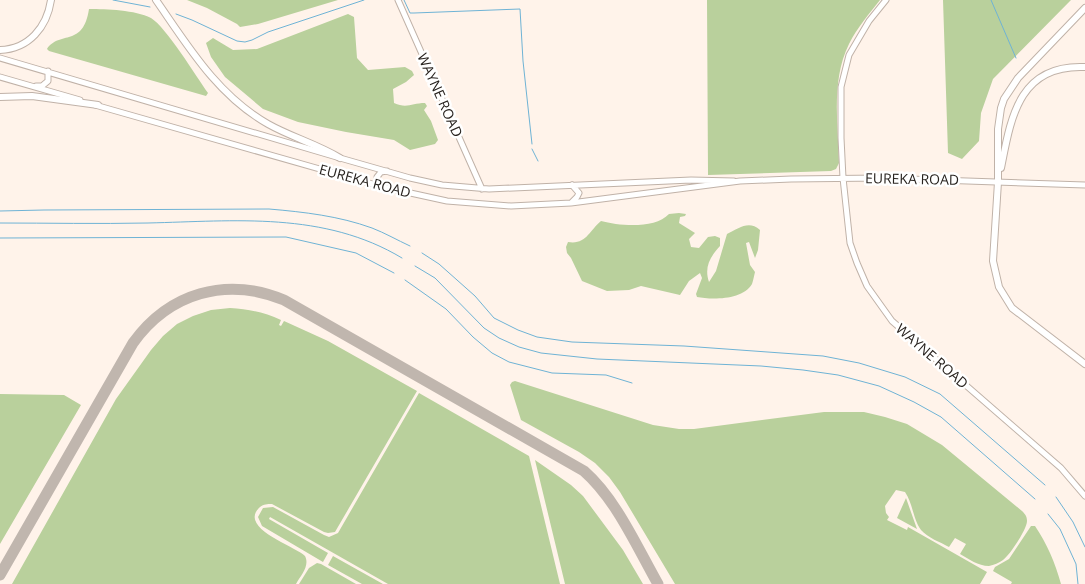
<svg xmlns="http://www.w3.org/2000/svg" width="1085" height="584" font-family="'Open Sans',sans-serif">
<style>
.green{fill:#b9d09c}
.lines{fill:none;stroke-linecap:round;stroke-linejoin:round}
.stream{stroke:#6fb3d5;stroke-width:1}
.taxiway{stroke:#c0b6ae;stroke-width:11}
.secondary-casing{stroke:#c0b2a8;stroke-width:7}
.highway-casing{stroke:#c0b2a8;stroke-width:8}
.secondary{stroke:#fff;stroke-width:5}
.highway{stroke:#fff;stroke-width:6}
.labels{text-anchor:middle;stroke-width:5;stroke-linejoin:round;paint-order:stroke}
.street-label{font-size:14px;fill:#28231f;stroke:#fff}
</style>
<rect width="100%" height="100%" fill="#fff3ea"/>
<path class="green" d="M187 0H338L258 24 240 27 237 24 207 8Z
M707 0H880C869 14 857 28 849 44 831 80 838 124 839 163L836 169 831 171 708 175Z
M943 0H1071L993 79 981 113 979 141 962 159 948 153Z
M89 9C107 9 135 10 151 18 166 27 196 76 208 93L206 96 49 51 47 49C60 30 83 48 89 9Z
M348 14 354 17 357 58 368 70 405 67 412 71 414 75 406 82 393 89 394 103C407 109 412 103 425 103L427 106 424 110 431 121 438 140 435 144 410 150 394 140 346 132 298 122 263 109 225 77 211 57 206 43 213 38 233 50 257 49Z
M679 213 686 214 685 216 680 217 679 223 695 233 689 239 691 247 699 248 708 237 715 236 720 238V246C710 257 704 267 709 282L716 271 727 234C739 228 749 220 760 230L758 250 755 258 749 242 746 243 750 265 755 272C754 276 753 281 752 284 743 300 712 300 697 297L696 294 702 278 700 273 689 281 680 295 641 286 629 290 607 291 582 281 571 258 567 253 566 247 568 242C586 245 589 231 601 221 620 226 655 229 669 214Z
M230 308C248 309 264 312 281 320L279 325 281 326 284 321 328 341 417 391 335 532 328 533 324 532 272 504C267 504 264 504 260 507 237 528 295 546 305 556 310 566 301 575 296 584H12L116 399 151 350 163 336 177 324 193 316 211 310Z
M515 381 653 425 679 429H694L824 412H864L885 417 907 424 942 445 1022 511C1025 514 1027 516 1027 521 1027 529 1010 555 1003 560 999 563 994 565 989 566 978 566 969 559 960 554L966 544 955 538 949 547C940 542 928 538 921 530 913 519 913 504 905 492L896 490 885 506 886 513 889 517 887 520 907 530 908 527 987 572 980 584H675L620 492 609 477 595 463 579 452 521 420 510 385 512 382Z
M419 393 529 456 560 584H388L270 517 269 519 328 553 323 562 262 526 258 517 263 508 273 507 324 535 329 537 338 533Z
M0 394 64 395 81 405 0 544Z
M535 460 571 485 583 496 623 550 643 584H565Z
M906 498 917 529 897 518Z
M1031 526H1035C1047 544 1055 562 1061 584H1011L1012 582 993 571 995 567 1009 559Z
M333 556 383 584H362L328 565Z
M317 563 321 564 356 584H299L309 568Z"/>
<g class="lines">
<path class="stream" d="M113 0 150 7
M404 0 410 13H414L520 9 523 61 532 144
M991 0 1016 58
M176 14 192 20 237 41 245 42 252 40 268 32 364 0
M532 149 538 161
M0 211 44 210 269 209C304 212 339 216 372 228 385 233 397 240 410 246
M0 223C49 223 98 224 148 223 235 221 324 211 402 258
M0 238 286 237 356 253 394 273
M422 253 439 264 475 296 494 318 518 330 537 337 572 342 684 346 823 356 859 363 905 377 940 394 1045 485
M415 266 435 278 484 328 499 338 519 347 541 353 597 359 761 366 803 370 838 375 879 386 914 402 941 417 1035 499
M405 280 446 309 473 337 492 353 509 362 552 373 606 375 632 383
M1056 497 1073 522 1085 547
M1048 514 1060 529 1076 564 1078 584"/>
<path class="taxiway" d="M0 575 133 343C169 293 226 276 284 300L584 471C616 499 637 547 658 584"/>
<g class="secondary-casing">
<path id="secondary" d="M398 0 482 189
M886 0 869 21 849 55 841 87V138L843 178 850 243 857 263 867 286 892 321 1061 468 1085 496
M0 58 340 158 410 178 442 185 489 189 691 180 734 181
M0 77 80 100
M36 86H42L48 81V71
M95 105 383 187 447 201 511 206 571 203 740 181 791 179 880 178 1085 185
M382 187 378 183 377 177 381 172 387 171
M572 202 577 197 579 193 572 185"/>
</g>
<g class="highway-casing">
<path id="highway" d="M156 0C188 46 217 95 268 124 291 137 317 144 340 158
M1085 8 1018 78 1004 99 1001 108 998 129V182L993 261 999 287 1012 308 1085 364
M0 50C29 49 47 27 51 0
M0 97 32 96 98 105
M1001 168C1011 117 1019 64 1085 67"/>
</g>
<use href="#secondary" class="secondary"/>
<use href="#highway" class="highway"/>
</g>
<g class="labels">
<g class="street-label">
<text transform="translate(440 95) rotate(66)" y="5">WAYNE ROAD</text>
<text transform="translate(912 179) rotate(1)" y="5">EUREKA ROAD</text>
<text transform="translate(365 181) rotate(15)" y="5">EUREKA ROAD</text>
<text transform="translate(932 356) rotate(41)" y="5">WAYNE ROAD</text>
</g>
</g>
</svg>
